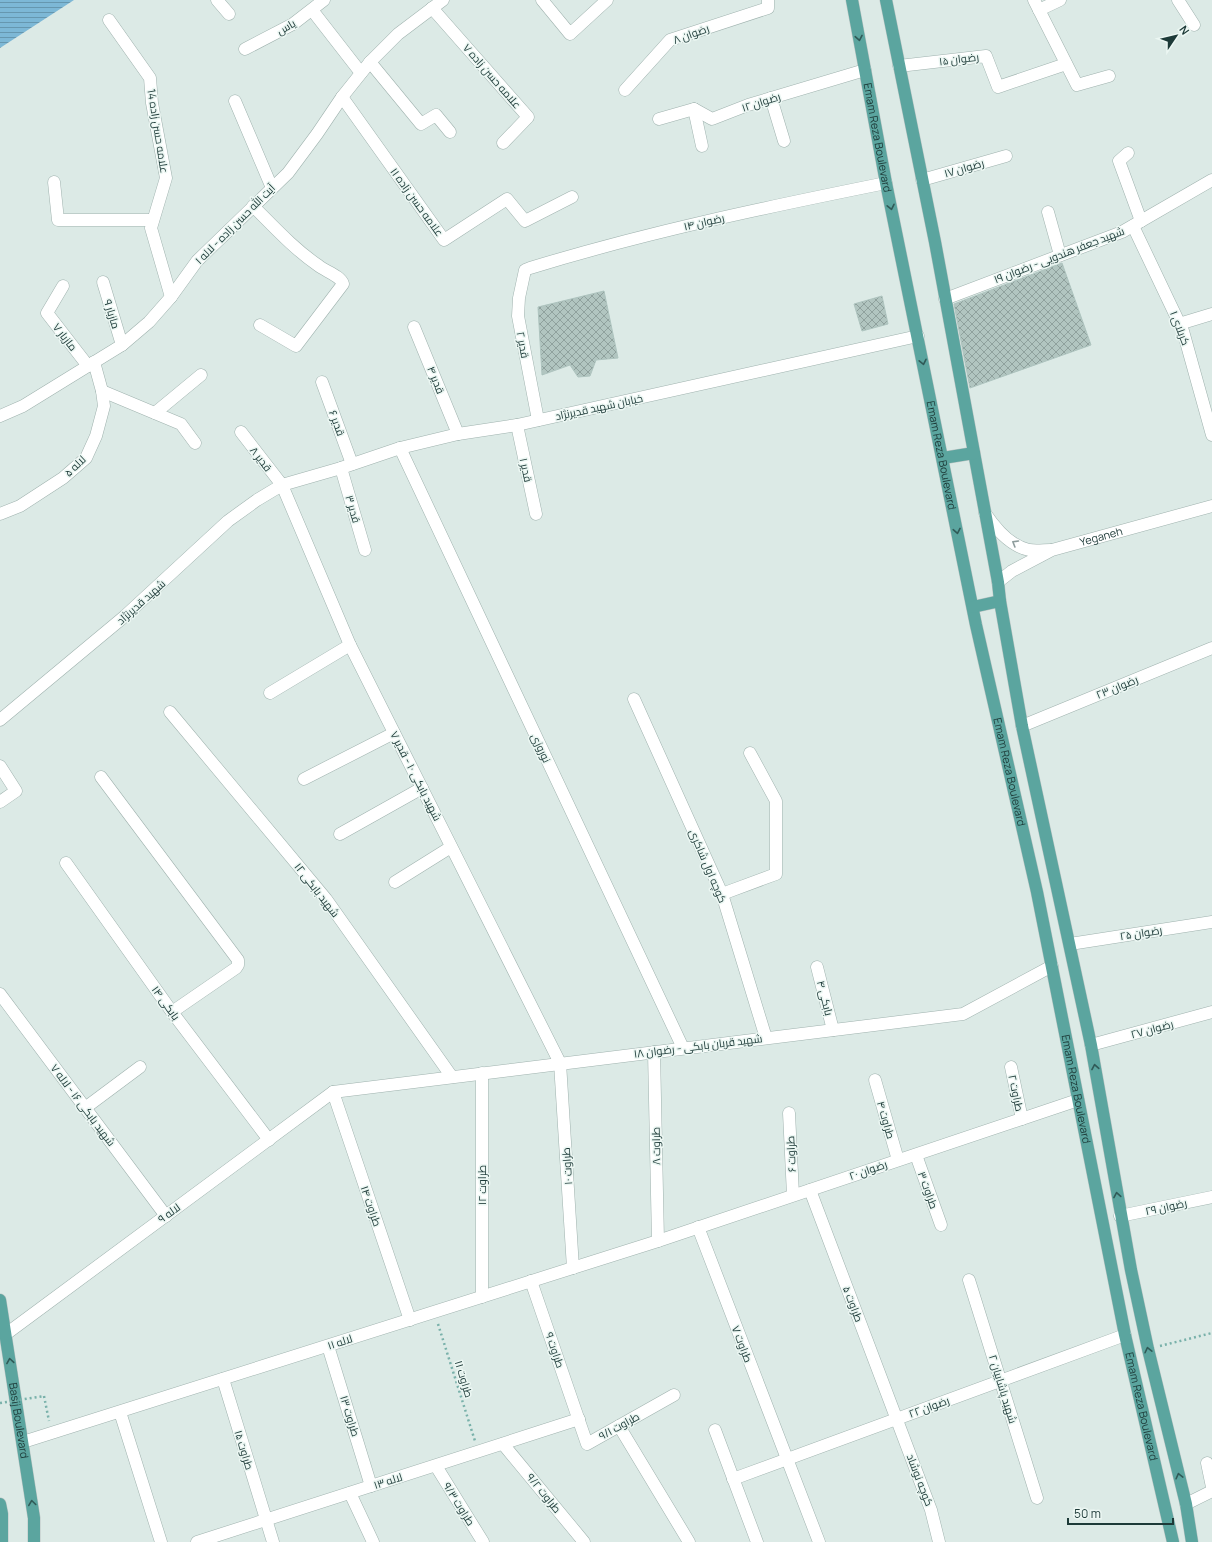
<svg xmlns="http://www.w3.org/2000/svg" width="1212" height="1542" font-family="Manrope,Cairo,sans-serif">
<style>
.water{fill:url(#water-rules)}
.building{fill:url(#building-cross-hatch);stroke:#aec4bf}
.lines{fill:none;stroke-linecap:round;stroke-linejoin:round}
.minor-casing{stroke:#9fb2ae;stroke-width:13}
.major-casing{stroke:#bbc4c3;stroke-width:13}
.path{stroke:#79b1aa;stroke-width:2.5;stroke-dasharray:2 3;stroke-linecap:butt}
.minor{stroke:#fff;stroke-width:12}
.major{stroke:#5ba59f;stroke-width:12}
.path-bridge{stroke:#79b1aa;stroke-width:2.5;stroke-dasharray:2 3;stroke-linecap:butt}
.oneway{stroke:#305a57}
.oneway2{stroke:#8e9c9c}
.labels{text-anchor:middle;stroke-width:3;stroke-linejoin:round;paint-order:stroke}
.street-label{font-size:11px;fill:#1d3a38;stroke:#ecf7f3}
</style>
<defs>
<pattern id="water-rules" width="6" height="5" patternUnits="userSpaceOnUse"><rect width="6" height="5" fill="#7db8d6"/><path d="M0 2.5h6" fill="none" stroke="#6697af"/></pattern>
<pattern id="building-cross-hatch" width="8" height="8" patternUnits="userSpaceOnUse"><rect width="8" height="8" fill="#b1c5c0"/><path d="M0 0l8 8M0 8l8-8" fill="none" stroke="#8fa19d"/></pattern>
</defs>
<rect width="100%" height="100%" fill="#dceae6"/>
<path class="water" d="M0 0H74L0 48Z"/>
<path class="building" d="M1062 263 1091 345 970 388 954 304Z
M604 291 618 358 596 360 590 376 578 377 570 365 542 375 538 307Z
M882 296 888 324 862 331 854 304Z"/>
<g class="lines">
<g class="minor-casing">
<g id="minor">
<path d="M217 0 229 14"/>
<path d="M542 0 570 34 607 0"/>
<path d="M1034 0 1077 85 1109 76"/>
<path d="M1178 0 1194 25"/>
<path d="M432 8 528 117 503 143"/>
<path d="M312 10 361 73"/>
<path d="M1039 10 1060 0"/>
<path d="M109 20 150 78 152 103 166 178 151 228 171 297"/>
<path d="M245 49 293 24 324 0"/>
<path d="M370 62 421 124 436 115 450 132"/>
<path d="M899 66 986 56 998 87 1066 64"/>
<path d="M625 90 670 40 768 8V0"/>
<path d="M342 97 444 240 507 199 525 221 572 197"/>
<path d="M771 98 784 141"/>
<path d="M235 101 272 188"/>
<path d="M694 109 702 146"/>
<path d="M659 119 694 109 712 119 748 105 865 70"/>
<path d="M1128 153 1119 161 1141 221"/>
<path d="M922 180 1006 156"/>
<path d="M54 182 58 220H153"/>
<path d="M253 206C274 227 294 249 319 266 325 271 341 276 343 284L296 346 260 325"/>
<path d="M1048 212 1060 255"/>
<path d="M1133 226 1183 331 1212 435"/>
<path d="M103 282 122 345"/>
<path d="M63 286 47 313 88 366"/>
<path d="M945 299 1122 232 1212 180"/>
<path d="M1179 324 1212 314"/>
<path d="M414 327 458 434"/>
<path d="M322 382 352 464"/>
<path d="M102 391 181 424 195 443"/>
<path d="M155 413 201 375"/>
<path d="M0 416 23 406 122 345 149 322 171 297 197 261 288 173 317 134 342 97 370 62 398 34 443 0"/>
<path d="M538 420 518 316 519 298 525 270 530 268C647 232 767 207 886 183"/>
<path d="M517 425 536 514"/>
<path d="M241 432 282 485 350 645 560 1063 573 1268"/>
<path d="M400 448 683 1048"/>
<path d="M341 468 365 550"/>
<path d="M985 513C995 528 1010 546 1029 550 1036 551 1044 550 1051 550"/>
<path d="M0 514 20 506 63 478 86 458 96 436 104 406 102 391 94 362"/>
<path id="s1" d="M998 582 1012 571 1052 550 1212 506"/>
<path d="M270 693 350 645"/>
<path d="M634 699 722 894 766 1038"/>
<path d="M170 712 326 899 452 1077"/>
<path d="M0 720 125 616 228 521 257 500 282 485 341 468 400 448 458 434 517 425 918 336"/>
<path d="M1022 726 1212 648"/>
<path d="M0 766 16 791 0 802"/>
<path d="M101 777 238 960V965L236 968 172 1012"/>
<path d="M304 779 394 733"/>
<path d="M340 834 422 788"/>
<path d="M66 863 172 1012 269 1140"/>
<path d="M395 882 451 847"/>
<path d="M722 894 776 874V801L750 753"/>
<path d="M1070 944 1212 922"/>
<path d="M817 967 833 1030"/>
<path d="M0 994 166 1216"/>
<path d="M1091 1045 1212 1012"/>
<path d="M654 1052 658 1241"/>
<path d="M1011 1067 1022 1119"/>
<path d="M482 1073V1297"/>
<path d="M875 1080 898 1160"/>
<path d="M333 1092 410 1320"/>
<path d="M85 1108 140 1067"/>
<path d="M789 1113 793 1195"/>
<path d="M916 1155 941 1225"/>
<path d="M810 1190 931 1510 939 1542"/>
<path d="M1120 1216 1212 1197"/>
<path d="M698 1227 819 1542"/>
<path d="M969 1280 1037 1498"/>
<path d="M531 1281 587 1444 674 1395"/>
<path d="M6 1334 333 1092 963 1014 1052 966"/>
<path d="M328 1346 371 1486"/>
<path d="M223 1379 273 1542"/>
<path d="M120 1412 161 1542"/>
<path d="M619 1426 689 1542"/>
<path d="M715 1430 757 1542"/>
<path d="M23 1442 658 1241 1078 1100"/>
<path d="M503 1444 584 1542"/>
<path d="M1207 1463 1212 1487"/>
<path d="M436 1466 483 1542"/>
<path d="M733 1479 1125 1335"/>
<path d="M350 1493 373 1542"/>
<path d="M1186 1504 1212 1491"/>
<path d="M197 1542 579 1419"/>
</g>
</g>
<g class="major-casing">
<g id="major">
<path id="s2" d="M852 0 886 183 976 625 1037 892 1125 1335 1173 1542"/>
<path d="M886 0 935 242 998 582 1000 601 1022 726 1091 1045 1131 1270 1148 1349 1186 1504 1192 1542"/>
<path d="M943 458 974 453"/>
<path d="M973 607 1000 601"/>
<path id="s3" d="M0 1300 34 1518V1542"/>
<path d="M0 1504 2 1514V1542"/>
</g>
</g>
<path class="path" d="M438 1324 475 1441
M1160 1346 1212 1333
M44 1396 49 1421"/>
<use href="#minor" class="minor"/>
<use href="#major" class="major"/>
<path class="path-bridge" d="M0 1403 44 1396"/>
</g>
<defs><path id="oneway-chevron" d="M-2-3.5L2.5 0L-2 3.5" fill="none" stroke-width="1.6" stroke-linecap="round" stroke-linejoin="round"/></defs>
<g class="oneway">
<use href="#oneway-chevron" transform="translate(859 38) rotate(79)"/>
<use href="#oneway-chevron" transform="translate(891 207) rotate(78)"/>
<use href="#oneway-chevron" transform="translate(923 362) rotate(78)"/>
<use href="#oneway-chevron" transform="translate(957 531) rotate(79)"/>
<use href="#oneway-chevron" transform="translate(1095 1067) rotate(-100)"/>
<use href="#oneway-chevron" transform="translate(1117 1195) rotate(-100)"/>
<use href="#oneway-chevron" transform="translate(1148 1350) rotate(-103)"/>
<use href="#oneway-chevron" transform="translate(10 1361) rotate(-99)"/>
<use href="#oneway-chevron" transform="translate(1179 1476) rotate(-104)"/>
<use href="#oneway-chevron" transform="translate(32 1503) rotate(-98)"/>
</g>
<use class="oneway2" href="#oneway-chevron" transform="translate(1015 543) rotate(-149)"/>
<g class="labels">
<g class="street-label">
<text transform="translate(286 27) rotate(-30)" y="4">یاس</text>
<text transform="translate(691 34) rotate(-20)" y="4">رضوان ۸</text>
<text transform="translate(959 59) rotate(-7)" y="4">رضوان ۱۵</text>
<text transform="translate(492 76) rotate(49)" y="4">علامه حسن زاده ۷</text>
<text transform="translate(761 102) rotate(-18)" y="4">رضوان ۱۲</text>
<text transform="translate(158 131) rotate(81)" y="4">علامه حسن زاده 14</text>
<text dy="4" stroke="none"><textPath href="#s2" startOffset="140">Emam Reza Boulevard</textPath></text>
<text transform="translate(964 168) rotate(-16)" y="4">رضوان ۱۷</text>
<text transform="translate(417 202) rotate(54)" y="4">علامه حسن زاده ۱۱</text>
<text transform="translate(704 222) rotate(-13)" y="4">رضوان ۱۴</text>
<text transform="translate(235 224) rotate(-45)" y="4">آیت الله حسن زاده - لاله ۱</text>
<text transform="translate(1059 255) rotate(-21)" y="4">شهید جعفر هندویی - رضوان ۱۹</text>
<text transform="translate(112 314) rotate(73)" y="4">مازیار ۹</text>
<text transform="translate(1180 328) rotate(69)" y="4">کربلای ۱</text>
<text transform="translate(65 337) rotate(52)" y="4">مازیار ۷</text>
<text transform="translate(523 345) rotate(79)" y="4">قدیر ۲</text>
<text transform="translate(436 380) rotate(68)" y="4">قدیر ۴</text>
<text transform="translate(599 407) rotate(-12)" y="4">خيابان شهيد قديرنژاد</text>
<text transform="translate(337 423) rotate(70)" y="4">قدیر ۶</text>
<text dy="4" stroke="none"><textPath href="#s2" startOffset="464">Emam Reza Boulevard</textPath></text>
<text transform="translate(261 459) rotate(52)" y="4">قدیر ۸</text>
<text transform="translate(75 466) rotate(-44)" y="4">لاله ۵</text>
<text transform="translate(526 470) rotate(78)" y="4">قدیر ۱</text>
<text transform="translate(353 509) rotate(74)" y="4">قدیر ۳</text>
<text dy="4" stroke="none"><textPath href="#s1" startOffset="114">Yeganeh</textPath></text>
<text transform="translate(141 602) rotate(-42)" y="4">شهید قدیرنژاد</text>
<text transform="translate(1117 687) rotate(-22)" y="4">رضوان ۲۳</text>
<text transform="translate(541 748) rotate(65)" y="4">نوروزی</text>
<text dy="4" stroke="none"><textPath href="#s2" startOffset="788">Emam Reza Boulevard</textPath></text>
<text transform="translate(416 776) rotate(63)" y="4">شهید بابکی ۱۰ - قدیر ۷</text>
<text transform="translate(708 866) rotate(67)" y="4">کوچه اول شاکری</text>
<text transform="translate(317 890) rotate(52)" y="4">شهید بابکی ۱۲</text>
<text transform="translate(1141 933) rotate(-9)" y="4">رضوان ۲۵</text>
<text transform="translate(825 998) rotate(76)" y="4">بابکی ۴</text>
<text transform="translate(166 1003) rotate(54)" y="4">بابکی ۱۴</text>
<text transform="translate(1152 1029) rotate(-15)" y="4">رضوان ۲۷</text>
<text transform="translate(698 1046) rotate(-7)" y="4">شهید قربان بابکی - رضوان ۱۸</text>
<text dy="4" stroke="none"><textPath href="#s2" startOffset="1112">Emam Reza Boulevard</textPath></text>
<text transform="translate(1016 1093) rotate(78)" y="4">طراوت ۲</text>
<text transform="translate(83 1105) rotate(53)" y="4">شهید بابکی ۱۶ - لاله ۷</text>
<text transform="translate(886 1120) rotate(74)" y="4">طراوت ۴</text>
<text transform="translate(656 1146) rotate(-91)" y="4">طراوت ۸</text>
<text transform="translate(791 1154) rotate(-93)" y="4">طراوت ۶</text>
<text transform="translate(567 1166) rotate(-94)" y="4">طراوت ۱۰</text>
<text transform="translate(868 1170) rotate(-19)" y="4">رضوان ۲۰</text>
<text transform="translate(482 1185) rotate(-90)" y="4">طراوت ۱۲</text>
<text transform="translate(928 1190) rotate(70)" y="4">طراوت ۳</text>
<text transform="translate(371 1206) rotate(71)" y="4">طراوت ۱۴</text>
<text transform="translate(1166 1207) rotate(-12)" y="4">رضوان ۲۹</text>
<text transform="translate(169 1213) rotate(-36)" y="4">لاله ۹</text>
<text transform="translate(853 1304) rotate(69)" y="4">طراوت ۵</text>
<text transform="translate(340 1342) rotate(-18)" y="4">لاله ۱۱</text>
<text transform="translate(742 1344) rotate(69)" y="4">طراوت ۷</text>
<text transform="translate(555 1350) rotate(71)" y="4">طراوت ۹</text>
<text transform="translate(464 1379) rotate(73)" y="4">طراوت ۱۱</text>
<text transform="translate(1003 1389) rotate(73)" y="4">شهید پاشاییان ۲</text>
<text dy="4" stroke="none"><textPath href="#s2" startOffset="1436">Emam Reza Boulevard</textPath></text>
<text transform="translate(929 1407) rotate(-20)" y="4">رضوان ۲۲</text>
<text transform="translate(350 1416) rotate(73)" y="4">طراوت ۱۳</text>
<text dy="4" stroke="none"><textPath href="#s3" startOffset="122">Basij Boulevard</textPath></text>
<text transform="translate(619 1426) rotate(-29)" y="4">طراوت ۹/۱</text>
<text transform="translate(244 1450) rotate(73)" y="4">طراوت ۱۵</text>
<text transform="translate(920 1480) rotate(69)" y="4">کوچه نوشاد</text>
<text transform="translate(388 1481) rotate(-18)" y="4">لاله ۱۳</text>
<text transform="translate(544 1493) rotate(51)" y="4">طراوت ۹/۲</text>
<text transform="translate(459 1504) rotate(58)" y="4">طراوت ۹/۳</text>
</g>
</g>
<g transform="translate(1176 36) rotate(55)" stroke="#ecf7f3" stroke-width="3" paint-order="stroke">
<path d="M0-3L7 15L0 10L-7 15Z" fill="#1d3a38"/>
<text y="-6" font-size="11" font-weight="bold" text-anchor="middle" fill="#1d3a38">N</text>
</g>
<path d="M1068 1518v6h105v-6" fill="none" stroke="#1d3a38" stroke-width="2"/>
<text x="1074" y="1518" font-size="12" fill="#1d3a38" stroke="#ecf7f3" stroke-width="3" paint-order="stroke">50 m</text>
</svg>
